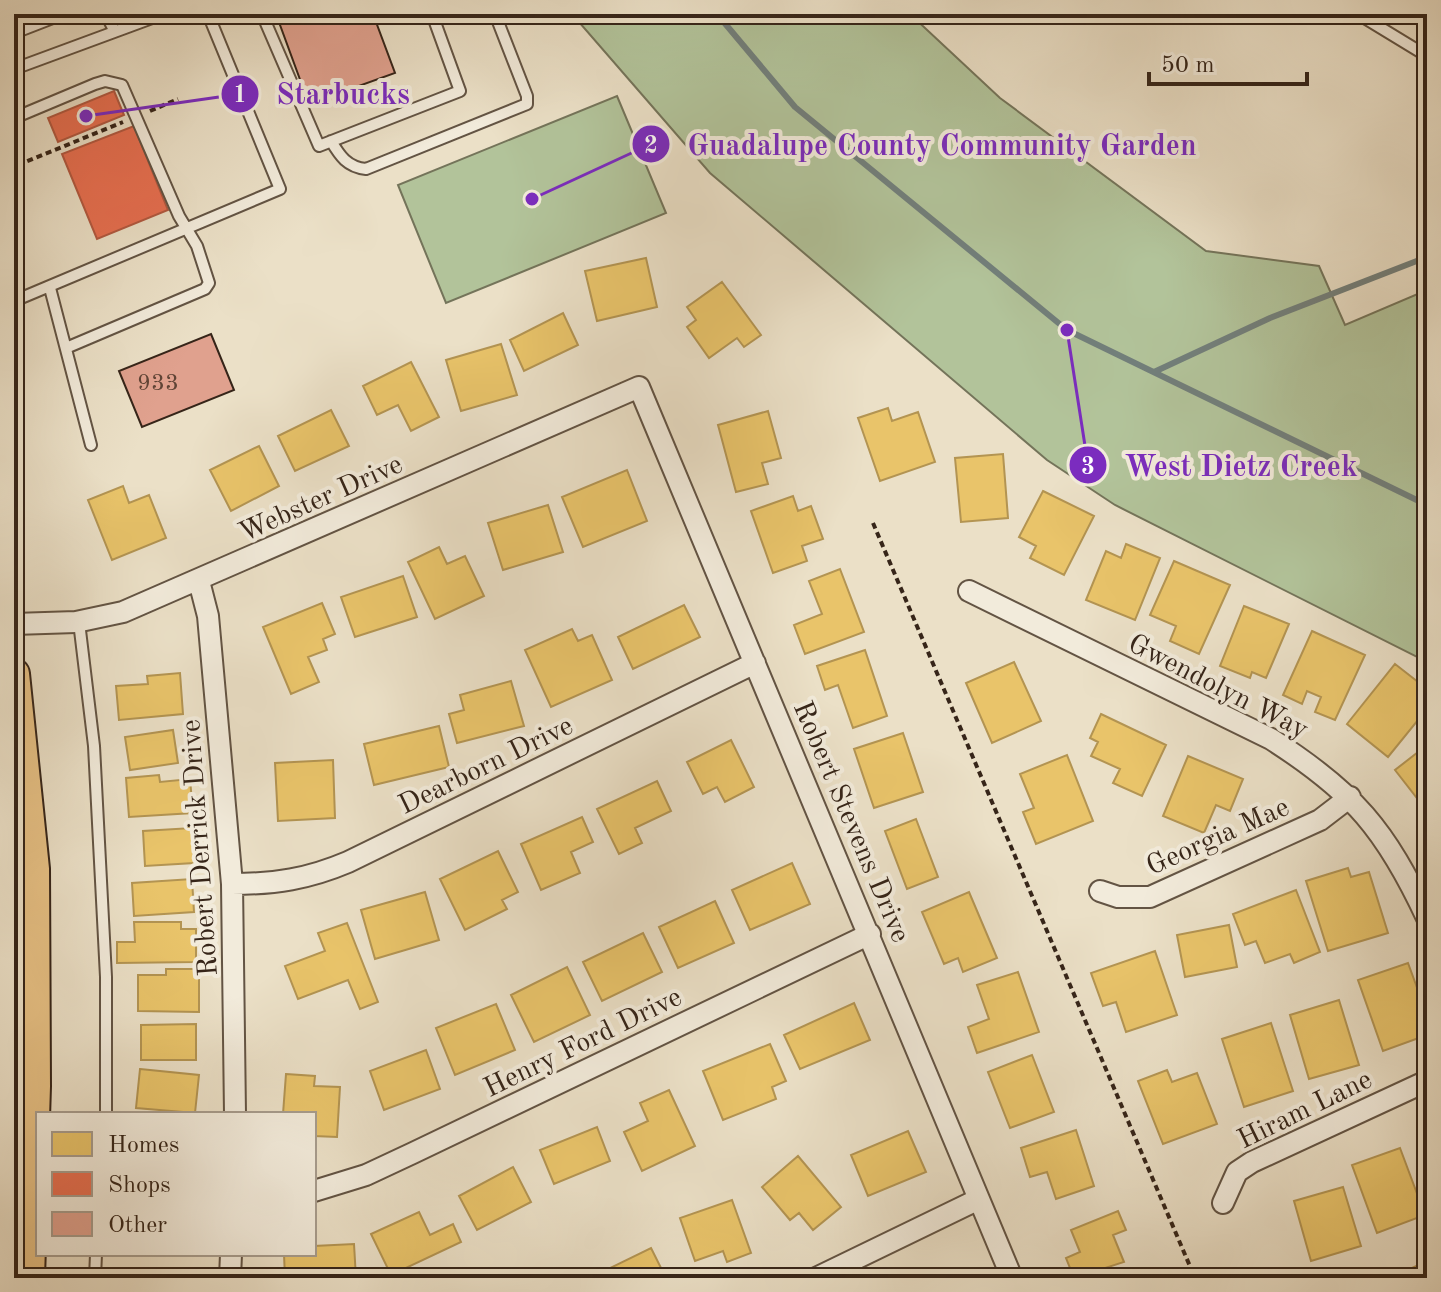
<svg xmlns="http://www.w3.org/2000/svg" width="1441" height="1292" font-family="'Old Standard TT',serif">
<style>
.green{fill:#b2c39a;stroke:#74745a;stroke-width:2}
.homes{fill:#e9c46a;stroke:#b39452;stroke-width:2}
.shops{fill:#e76f51;stroke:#b25940;stroke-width:2}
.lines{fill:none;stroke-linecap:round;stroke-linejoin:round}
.stream{stroke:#727f7b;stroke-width:6}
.building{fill:#e0a18e;stroke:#362519;stroke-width:2}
.service-casing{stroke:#635444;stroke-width:14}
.minor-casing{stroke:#635444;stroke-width:24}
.primary-casing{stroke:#362519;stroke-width:34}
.path{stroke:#362519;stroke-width:4;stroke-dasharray:6 4;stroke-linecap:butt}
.service{stroke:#f2ebdb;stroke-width:10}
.minor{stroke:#f2ebdb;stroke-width:20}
.primary{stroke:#e6c084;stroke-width:30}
.labels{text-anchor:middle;stroke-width:8;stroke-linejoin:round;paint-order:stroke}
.number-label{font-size:24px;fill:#604436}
.street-label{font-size:28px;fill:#362519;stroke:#f2ebdb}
.leader{fill:none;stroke:#7b2cbf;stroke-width:3}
.callout-dot{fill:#7b2cbf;stroke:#f2ebdb;stroke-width:3}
.mark-label{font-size:24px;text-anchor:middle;font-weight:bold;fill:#fff}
.callout-label{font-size:30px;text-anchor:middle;font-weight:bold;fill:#7b2cbf;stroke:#f2ebdb;stroke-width:8;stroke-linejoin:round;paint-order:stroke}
</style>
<rect width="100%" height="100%" fill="#ebe0c7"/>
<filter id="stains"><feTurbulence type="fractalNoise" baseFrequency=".0025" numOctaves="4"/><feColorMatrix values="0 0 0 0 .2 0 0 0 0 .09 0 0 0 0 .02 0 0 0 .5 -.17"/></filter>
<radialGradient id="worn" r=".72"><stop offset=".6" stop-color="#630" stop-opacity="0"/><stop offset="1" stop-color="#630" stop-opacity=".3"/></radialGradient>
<path class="green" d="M572 14H910L1000 98 1206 251 1319 266 1345 325 1427 290V662L1115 505 1047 460 710 173Z
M617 96 666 213 446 303 398 185Z"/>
<path class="homes" d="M646 258 657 307 597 321 585 271Z
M722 282 761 335 744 347 737 338 709 358 687 327 696 320 687 307Z
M563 313 578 345 524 371 510 340Z
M501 344 517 395 461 411 446 360Z
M411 362 439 417 411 431 398 405 377 415 363 386Z
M888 408 892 421 918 412 935 462 880 481 858 418Z
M331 410 349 446 295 471 278 436Z
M768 411 781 458 762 463 768 484 736 492 718 425Z
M259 446 279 486 231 511 210 470Z
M1003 454 1008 518 961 522 955 458Z
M627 470 647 521 583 547 562 497Z
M123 486 129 503 149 495 166 538 112 560 88 500Z
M1043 491 1094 516 1064 575 1030 558 1036 546 1019 537Z
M793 496 798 511 811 506 823 539 802 546 807 561 773 573 751 511Z
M548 505 563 552 503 570 488 523Z
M1126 544 1160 558 1135 620 1086 600 1106 551 1121 558Z
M439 547 447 564 465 556 484 596 435 619 408 562Z
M1174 561 1230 585 1199 654 1170 641 1176 626 1150 615Z
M840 569 864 632 805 654 794 625 822 614 809 581Z
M403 576 417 617 355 637 341 597Z
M322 603 335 634 323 639 327 650 308 657 319 682 291 694 263 627Z
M684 605 700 637 633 669 618 637Z
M1244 606 1289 624 1266 678 1252 672 1250 678 1220 666Z
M572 629 578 641 592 635 612 680 551 707 525 650Z
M1312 631 1365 655 1335 720 1315 712 1321 697 1307 691 1302 704 1283 695Z
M865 650 887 716 853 728 838 685 825 690 817 666Z
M1014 662 1041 721 992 743 966 683Z
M1395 664 1427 689V709L1388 757 1347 724Z
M180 673 183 714 119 720 116 686 148 684 147 676Z
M511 681 524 726 457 743 449 714 464 710 460 695Z
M1101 714 1166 745 1142 796 1113 783 1120 769 1091 756 1098 742 1090 738Z
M439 726 449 767 374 785 364 744Z
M173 730 178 763 130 770 125 737Z
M903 733 923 792 874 808 854 749Z
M731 740 754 787 725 802 717 787 703 794 687 762Z
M1427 745V811L1395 770Z
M1067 755 1093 821 1036 844 1023 812 1034 808 1020 774Z
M1188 756 1243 779 1230 811 1216 805 1204 833 1163 816Z
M333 760 335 818 278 821 275 763Z
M159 775 160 782 190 779 193 813 129 817 126 778Z
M657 781 671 811 635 828 642 843 619 854 597 809Z
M582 817 593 842 571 852 580 873 541 890 521 844Z
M916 819 938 877 907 889 885 831Z
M192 828 194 863 145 866 143 831Z
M498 851 518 892 502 900 507 909 465 930 440 879Z
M792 863 810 904 750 930 732 890Z
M1348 868 1351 877 1369 872 1388 933 1328 951 1306 881Z
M192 879 194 912 134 916 132 883Z
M1296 890 1320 952 1294 963 1290 954 1265 963 1256 941 1245 945 1233 914Z
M425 892 439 940 375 959 361 910Z
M969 892 997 958 963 972 958 958 944 964 922 912Z
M715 901 734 943 678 968 659 927Z
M134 922H181V929H196V962L117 963V942H135Z
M347 923 378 1002 360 1009 348 980 298 999 285 966 325 951 318 933Z
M1229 925 1237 967 1185 977 1177 935Z
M643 933 662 972 602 1001 583 962Z
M1155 951 1177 1015 1126 1032 1116 1002 1103 1006 1091 973Z
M1408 963 1427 1015V1035L1383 1051 1358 980Z
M567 967 590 1015 534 1042 511 995Z
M166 969H199V1012L138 1011V975H166Z
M1018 972 1039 1032 977 1053 968 1027 989 1019 977 985Z
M1339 1000 1359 1065 1309 1079 1290 1015Z
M854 1003 870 1040 800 1069 784 1035Z
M496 1004 515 1050 455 1075 436 1028Z
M1271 1023 1293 1091 1244 1107 1222 1039Z
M196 1024V1060H141V1025Z
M770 1044 786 1081 772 1087 776 1099 723 1120 703 1071Z
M426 1050 440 1089 384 1110 370 1071Z
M1032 1055 1054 1112 1010 1128 988 1072Z
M140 1069 199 1075 195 1113 136 1108Z
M1167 1070 1172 1082 1197 1073 1217 1124 1163 1144 1138 1081Z
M286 1074 315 1076 314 1086 340 1087 337 1137 314 1136V1114H283Z
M669 1090 695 1146 642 1171 624 1132 648 1121 640 1103Z
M597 1127 610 1161 554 1184 540 1150Z
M1076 1130 1094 1186 1056 1199 1047 1172 1030 1177 1021 1148Z
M908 1131 926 1172 868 1196 851 1155Z
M1400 1148 1425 1215 1377 1233 1352 1165Z
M798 1156 841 1207 813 1230 799 1213 790 1220 762 1187Z
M513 1167 531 1202 477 1230 459 1196Z
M1343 1187 1361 1246 1311 1261 1294 1201Z
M732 1200 751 1253 727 1262 723 1251 695 1261 680 1218Z
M1118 1211 1126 1230 1113 1235 1124 1262 1074 1278 1066 1258 1080 1252 1071 1230Z
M419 1212 430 1235 453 1224 461 1242 391 1275 371 1234Z
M354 1244 356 1278H285L284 1254H314V1246Z
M651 1248 666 1278H603L600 1273Z
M1427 1261V1278H1401L1399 1274Z"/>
<path class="shops" d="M114 91 124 115 58 142 48 118Z
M134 126 168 210 97 239 62 154Z"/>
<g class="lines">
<path class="stream" d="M717 14 795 107 1067 330 1427 505
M1154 372 1270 318 1427 257"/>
</g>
<path class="building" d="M276 14H373L395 73 309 104Z
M211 334 234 390 142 427 119 371Z"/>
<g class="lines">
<g class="service-casing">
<path id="service" d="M106 14 114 30
M262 14 319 146 460 91 432 14
M1358 14 1427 56
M14 33 63 14
M14 69 163 14
M14 118 95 84 105 81 122 85 179 216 197 246 209 283 205 289 66 348
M331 141C340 156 347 167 366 169L527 104V96L495 14
M50 288 91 445
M14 301 280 189 208 14
M79 622 94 746 106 977V1114
M95 1278 96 1254"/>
</g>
<g class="minor-casing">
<path id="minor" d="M199 581 208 616 232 884 235 1114
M969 591 1271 739C1354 792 1386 830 1427 918
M14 624 76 622 123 612 639 387 1012 1278
M232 884C275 884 308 879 348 862L755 663
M1100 891 1118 897H1150L1320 820 1350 797
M14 1086H35
M314 1191 366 1175 413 1153 870 934
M1223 1203 1237 1172 1252 1162 1427 1081
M230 1278 231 1254
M816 1278 979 1199"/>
</g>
<g class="primary-casing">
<path id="primary" d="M14 674 34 869 35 1086 29 1278"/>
</g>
<path class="path" d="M150 111 178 99
M18 165 123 122
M873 523 1195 1278"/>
<use href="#service" class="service"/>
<use href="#minor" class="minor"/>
<use href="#primary" class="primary"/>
</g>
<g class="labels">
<g class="number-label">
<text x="158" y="390">933</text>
</g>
<g class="street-label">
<text transform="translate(320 497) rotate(-24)" y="10">Webster Drive</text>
<text transform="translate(1219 685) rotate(27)" y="10">Gwendolyn Way</text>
<text transform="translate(485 764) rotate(-26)" y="10">Dearborn Drive</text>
<text transform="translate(853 821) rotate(67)" y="10">Robert Stevens Drive</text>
<text transform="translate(1217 835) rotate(-24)" y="10">Georgia Mae</text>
<text transform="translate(198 848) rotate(-94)" y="10">Robert Derrick Drive</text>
<text transform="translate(582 1041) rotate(-26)" y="10">Henry Ford Drive</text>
<text transform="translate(1304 1108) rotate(-26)" y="10">Hiram Lane</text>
</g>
</g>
<path class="leader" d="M86 116L240 94M532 199L651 144M1067 330L1088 465"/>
<g class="callout-dot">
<circle cx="86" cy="116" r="8"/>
<circle cx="532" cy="199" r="8"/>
<circle cx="1067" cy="330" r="8"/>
<circle cx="240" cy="94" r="20"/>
<circle cx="651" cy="144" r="20"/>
<circle cx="1088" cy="465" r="20"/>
</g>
<g class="mark-label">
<text x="240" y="102">1</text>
<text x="651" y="153">2</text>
<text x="1088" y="474">3</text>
</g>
<g class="callout-label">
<text x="343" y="104">Starbucks</text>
<text x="942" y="155">Guadalupe County Community Garden</text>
<text x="1241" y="476">West Dietz Creek</text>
</g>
<rect width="1441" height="1292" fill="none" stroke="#ebe0c7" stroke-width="48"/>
<rect x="16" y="16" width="1409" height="1260" fill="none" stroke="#362519" stroke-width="4"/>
<rect x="24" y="24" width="1393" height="1244" fill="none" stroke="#362519" stroke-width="2"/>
<rect x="36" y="1112" width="280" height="144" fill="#f2ebdb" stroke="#a79c8d" stroke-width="2"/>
<rect x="52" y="1132" width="40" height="24" fill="#e9c46a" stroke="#a79c8d" stroke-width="2"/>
<text x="108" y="1152" font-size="24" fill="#362519">Homes</text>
<rect x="52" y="1172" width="40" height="24" fill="#e76f51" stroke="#a79c8d" stroke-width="2"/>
<text x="108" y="1192" font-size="24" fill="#362519">Shops</text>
<rect x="52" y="1212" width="40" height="24" fill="#e0a18e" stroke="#a79c8d" stroke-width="2"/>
<text x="108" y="1232" font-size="24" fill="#362519">Other</text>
<path d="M1149 72v12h158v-12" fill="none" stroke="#362519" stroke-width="4"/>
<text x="1161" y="72" font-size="24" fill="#362519" stroke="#f2ebdb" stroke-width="6" paint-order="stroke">50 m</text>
<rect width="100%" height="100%" filter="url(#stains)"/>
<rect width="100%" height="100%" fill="url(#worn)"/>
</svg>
